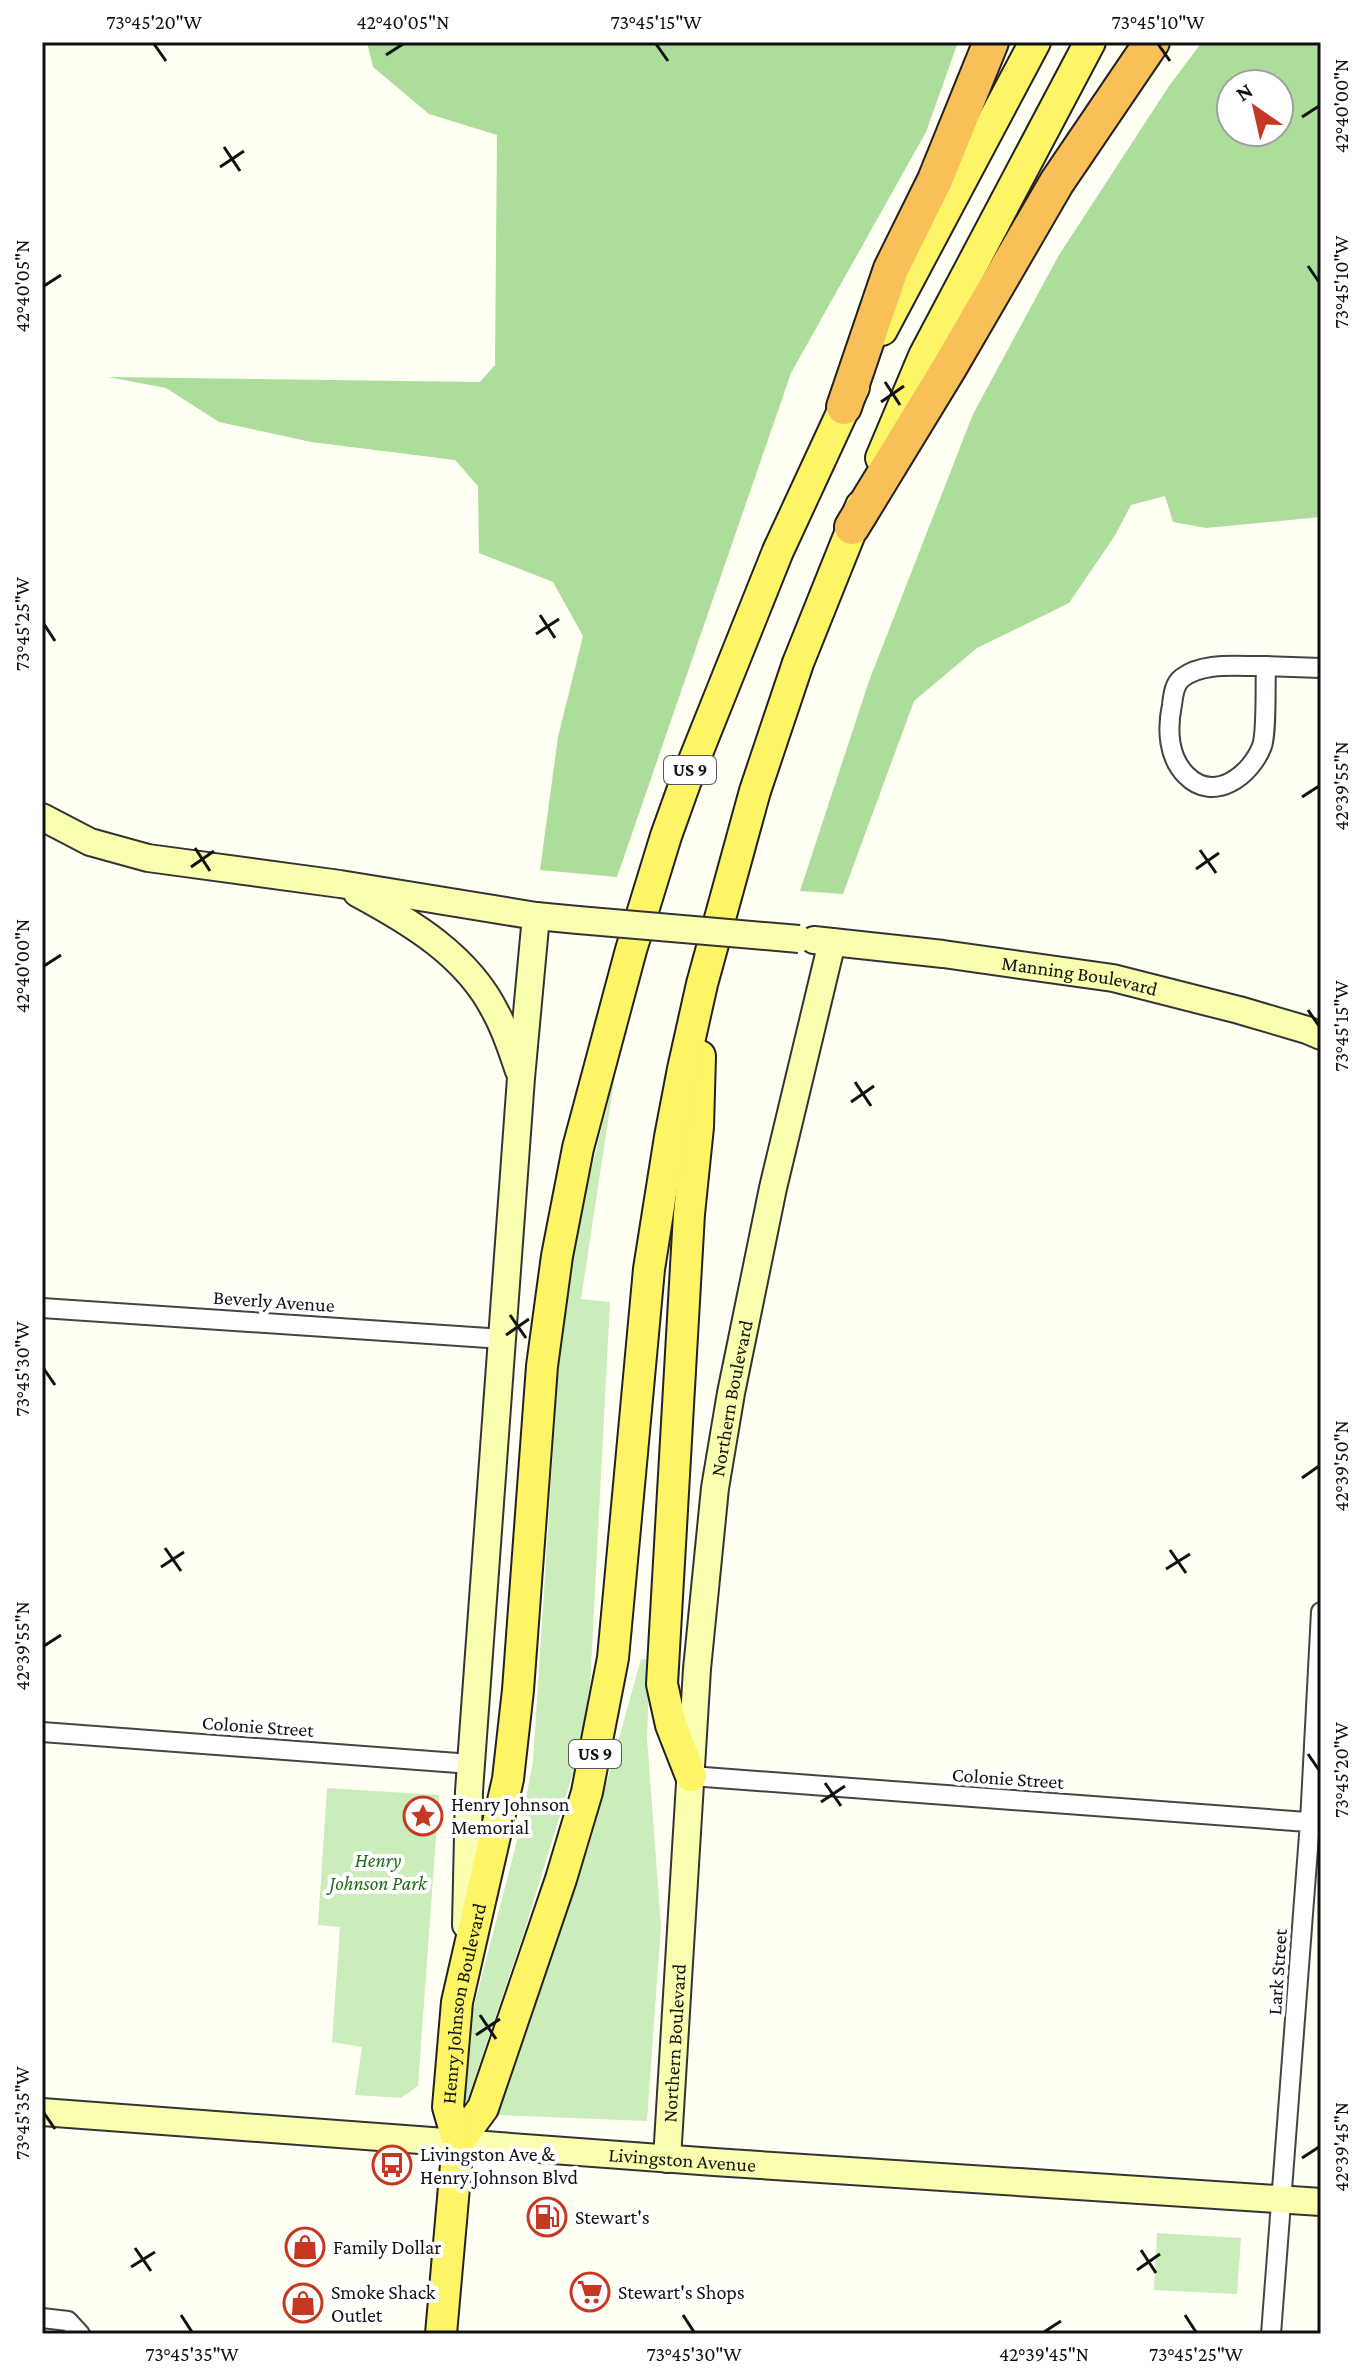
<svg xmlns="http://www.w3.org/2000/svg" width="1363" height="2376" font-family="'Crimson Pro',serif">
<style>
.green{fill:#cbecbb}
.forest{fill:#acdd9a;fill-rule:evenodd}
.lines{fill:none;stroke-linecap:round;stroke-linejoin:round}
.street-casing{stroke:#444;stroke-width:22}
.secondary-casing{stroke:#333;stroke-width:30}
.primary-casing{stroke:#222;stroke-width:34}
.highway-casing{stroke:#222;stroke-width:38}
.street{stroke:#fff;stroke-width:18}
.secondary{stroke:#f9ffaf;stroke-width:26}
.primary{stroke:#fdf466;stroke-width:30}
.highway{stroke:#f9bf58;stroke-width:34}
.secondary-bridge-casing{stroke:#333;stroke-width:30;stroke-linecap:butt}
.secondary-bridge{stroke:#f9ffaf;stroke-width:26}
.ticks{fill:none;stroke:#111;stroke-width:3}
.labels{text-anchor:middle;stroke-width:8;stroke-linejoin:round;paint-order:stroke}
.shield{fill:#fff;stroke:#585858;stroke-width:2}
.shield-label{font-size:18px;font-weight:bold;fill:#111}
.street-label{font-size:20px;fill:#111;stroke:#fff}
.poi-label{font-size:20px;fill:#111;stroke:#fff;text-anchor:start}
.park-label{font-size:20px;font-style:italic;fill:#1f6c1d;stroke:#fff}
.neatline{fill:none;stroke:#111;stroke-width:3}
.ticks-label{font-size:20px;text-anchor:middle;fill:#111}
</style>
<rect width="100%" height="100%" fill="#fffff4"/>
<path class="green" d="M615 1075 581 1299 610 1302 590 1686 577 1760 525 1929 467 2101 459 2099 472 2014 519 1833 533 1762 561 1327 579 1218Z
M641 1659H650L647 1738 661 1925 647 2121 497 2115 500 2093 589 1846Z
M327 1788 439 1795 418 2086 401 2098 355 2095 362 2047 332 2042 340 1927 318 1925Z
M1157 2233 1241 2238 1237 2294 1154 2290Z"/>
<path class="forest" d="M367 42H958L926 132 791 373 617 877 540 870 558 737 583 636 553 582 479 553 478 486 455 460 311 442 219 422 166 388 108 377 480 382 495 365 497 135 429 114 373 67Z
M1202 42H1321V517L1206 528 1173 522 1165 496 1131 505 1114 537 1069 603 977 648 914 701 843 894 800 891 869 681 973 414 1059 255 1169 86ZM1231 84H1279V132H1231Z"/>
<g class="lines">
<g class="street-casing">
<path id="street" d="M1266 666C1265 684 1267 732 1262 746 1251 775 1214 804 1186 775 1168 757 1167 729 1172 705 1173 696 1174 684 1182 678 1204 661 1240 667 1266 666Z
M1266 666 1321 668
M42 1308 503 1339
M42 1732 471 1764
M691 1776 1321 1823
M42 2318 68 2321 80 2334
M1271 2334 1310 1822 1321 1612"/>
</g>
<g class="secondary-casing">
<g id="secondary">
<path d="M42 817 90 842 148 858 340 884 536 916 578 920"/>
<path d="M357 893C411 922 468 956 496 1013 506 1031 512 1051 519 1071"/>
<path id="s1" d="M814 940 943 954 1113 978 1239 1010 1307 1030 1321 1036"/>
<path d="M466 1925 469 1791 521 1078 536 916"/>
<path id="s2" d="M42 2112 714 2162 1321 2202"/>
<path id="s3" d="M667 2159 697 1669 715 1488 731 1393 773 1188 832 942"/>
</g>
</g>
<g class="primary-casing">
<g id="primary">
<path d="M882 330 1035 42"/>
<path d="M881 458 924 356 1090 42"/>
<path d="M691 1776 671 1725 662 1684 689 1214 698 1127 700 1056"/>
<path d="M458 2142 483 2108 561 1879 587 1792 613 1658 649 1269 670 1137 683 1069 702 984 755 791 798 663 861 506"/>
<path id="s4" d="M441 2334 458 2142 448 2107 457 2002 508 1779 518 1690 542 1366 557 1256 578 1148 631 950 666 836 685 783 778 551 854 387"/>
</g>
</g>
<g class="highway-casing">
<path id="highway" d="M844 407 891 269 935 180 991 42
M852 527 949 368 1057 182 1152 42"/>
</g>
<use href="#street" class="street"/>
<use href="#secondary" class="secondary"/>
<use href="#primary" class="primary"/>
<use href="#highway" class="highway"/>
<g class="secondary-bridge-casing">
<path id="secondary-bridge" d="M578 920 799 939"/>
</g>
<use href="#secondary-bridge" class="secondary-bridge"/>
</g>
<path class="ticks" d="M154 44 166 61M656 44 668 61M1158 44 1170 61M386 55 403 44M1302 117 1319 106M224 147 240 171M220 167 244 151M1308 266 1319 282M44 286 61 275M885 382 900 405M881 402 904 386M540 615 555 638M44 624 55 641M536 634 559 619M1302 797 1319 786M195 848 210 871M1200 850 1216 873M191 867 214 851M1196 869 1219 853M44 966 61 955M1308 1010 1319 1026M855 1082 871 1106M851 1102 874 1086M510 1315 526 1338M506 1335 529 1319M44 1369 55 1385M1302 1478 1319 1466M165 1548 181 1571M1170 1550 1186 1573M161 1567 184 1552M1166 1569 1190 1554M44 1646 61 1635M1308 1754 1319 1770M825 1783 841 1806M821 1802 845 1786M480 2015 496 2039M476 2035 500 2019M44 2113 55 2129M1302 2158 1319 2147M135 2248 151 2271M1141 2250 1156 2273M131 2267 155 2252M1137 2270 1160 2254M181 2315 192 2332M683 2315 694 2332M1185 2315 1196 2332M1044 2332 1061 2321"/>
<defs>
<g id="sight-ring" transform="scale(2)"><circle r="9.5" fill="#fff" stroke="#c73822" stroke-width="1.5"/><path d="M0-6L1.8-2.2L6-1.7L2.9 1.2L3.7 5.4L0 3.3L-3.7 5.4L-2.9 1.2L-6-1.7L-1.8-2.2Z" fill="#c73822"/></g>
<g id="bus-ring" transform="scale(2)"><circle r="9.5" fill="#fff" stroke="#c73822" stroke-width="1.5"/><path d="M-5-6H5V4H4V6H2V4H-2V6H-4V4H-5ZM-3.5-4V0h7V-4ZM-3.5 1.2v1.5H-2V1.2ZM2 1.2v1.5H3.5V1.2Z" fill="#c73822"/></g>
<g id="fuel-ring" transform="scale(2)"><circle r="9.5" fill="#fff" stroke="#c73822" stroke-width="1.5"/><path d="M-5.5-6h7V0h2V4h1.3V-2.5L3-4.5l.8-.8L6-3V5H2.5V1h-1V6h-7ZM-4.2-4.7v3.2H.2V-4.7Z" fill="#c73822"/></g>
<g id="shop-ring" transform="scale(2)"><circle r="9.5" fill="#fff" stroke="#c73822" stroke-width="1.5"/><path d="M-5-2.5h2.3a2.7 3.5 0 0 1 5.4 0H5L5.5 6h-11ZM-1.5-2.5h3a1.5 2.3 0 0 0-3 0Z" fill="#c73822"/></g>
<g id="supermarket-ring" transform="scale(2)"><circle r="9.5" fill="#fff" stroke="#c73822" stroke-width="1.5"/><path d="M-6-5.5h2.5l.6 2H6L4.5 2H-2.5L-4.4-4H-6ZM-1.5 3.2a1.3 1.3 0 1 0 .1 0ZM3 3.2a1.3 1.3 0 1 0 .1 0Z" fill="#c73822"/></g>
</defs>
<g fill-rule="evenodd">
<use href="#sight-ring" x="423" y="1816"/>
<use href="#bus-ring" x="392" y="2165"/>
<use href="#fuel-ring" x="547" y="2217"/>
<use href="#shop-ring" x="305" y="2247"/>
<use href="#supermarket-ring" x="590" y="2292"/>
<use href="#shop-ring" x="303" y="2303"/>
</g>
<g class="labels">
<g class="shield">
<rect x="664" y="756" width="52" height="28" rx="6"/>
<rect x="569" y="1740" width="52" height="28" rx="6"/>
</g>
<g class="shield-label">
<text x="690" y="776">US 9</text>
<text x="595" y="1760">US 9</text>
</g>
<g class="street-label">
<text dy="7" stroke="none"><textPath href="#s1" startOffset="268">Manning Boulevard</textPath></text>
<text transform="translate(274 1301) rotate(4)" y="7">Beverly Avenue</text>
<text dy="7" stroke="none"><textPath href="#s3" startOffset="764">Northern Boulevard</textPath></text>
<text transform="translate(258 1726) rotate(4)" y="7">Colonie Street</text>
<text transform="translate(1008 1778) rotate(4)" y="7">Colonie Street</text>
<text transform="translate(1277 1972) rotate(-86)" y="7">Lark Street</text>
<text dy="7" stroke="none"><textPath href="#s4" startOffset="334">Henry Johnson Boulevard</textPath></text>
<text dy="7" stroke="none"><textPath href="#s3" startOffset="116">Northern Boulevard</textPath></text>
<text dy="7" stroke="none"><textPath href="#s2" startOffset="642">Livingston Avenue</textPath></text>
</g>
<g class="poi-label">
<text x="451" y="1811">Henry Johnson<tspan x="451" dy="23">Memorial</tspan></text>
<text x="420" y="2161">Livingston Ave &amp;<tspan x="420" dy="23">Henry Johnson Blvd</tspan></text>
<text x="575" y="2224">Stewart's</text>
<text x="333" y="2254">Family Dollar</text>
<text x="331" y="2299">Smoke Shack<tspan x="331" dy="23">Outlet</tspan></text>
<text x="618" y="2299">Stewart's Shops</text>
</g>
<g class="park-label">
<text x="378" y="1867">Henry<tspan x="378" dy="23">Johnson Park</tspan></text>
</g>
</g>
<rect width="1363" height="2376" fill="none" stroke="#ffffff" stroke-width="88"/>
<g transform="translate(1255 108) rotate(326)"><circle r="38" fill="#ffffff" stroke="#a0a0a0" stroke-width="2"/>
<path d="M0-6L14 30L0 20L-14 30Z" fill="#c73822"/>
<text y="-12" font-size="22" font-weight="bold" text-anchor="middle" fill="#111111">N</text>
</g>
<rect x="44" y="44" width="1275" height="2288" class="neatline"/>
<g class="ticks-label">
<text x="154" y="29">73°45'20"W</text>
<text x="403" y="29">42°40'05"N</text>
<text x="656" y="29">73°45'15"W</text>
<text x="1158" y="29">73°45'10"W</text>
<text transform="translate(1341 106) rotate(-90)" y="7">42°40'00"N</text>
<text transform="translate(1341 282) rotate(-90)" y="7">73°45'10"W</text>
<text transform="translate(22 286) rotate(-90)" y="7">42°40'05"N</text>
<text transform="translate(22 624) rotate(-90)" y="7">73°45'25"W</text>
<text transform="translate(1341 786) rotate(-90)" y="7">42°39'55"N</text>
<text transform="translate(22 966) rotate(-90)" y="7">42°40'00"N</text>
<text transform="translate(1341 1026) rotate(-90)" y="7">73°45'15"W</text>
<text transform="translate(22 1369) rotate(-90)" y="7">73°45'30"W</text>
<text transform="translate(1341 1466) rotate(-90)" y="7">42°39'50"N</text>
<text transform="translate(22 1646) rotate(-90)" y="7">42°39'55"N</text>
<text transform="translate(1341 1770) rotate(-90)" y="7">73°45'20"W</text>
<text transform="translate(22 2113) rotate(-90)" y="7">73°45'35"W</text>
<text transform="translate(1341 2147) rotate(-90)" y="7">42°39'45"N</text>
<text x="192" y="2361">73°45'35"W</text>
<text x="694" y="2361">73°45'30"W</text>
<text x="1044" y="2361">42°39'45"N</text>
<text x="1196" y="2361">73°45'25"W</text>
</g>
</svg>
